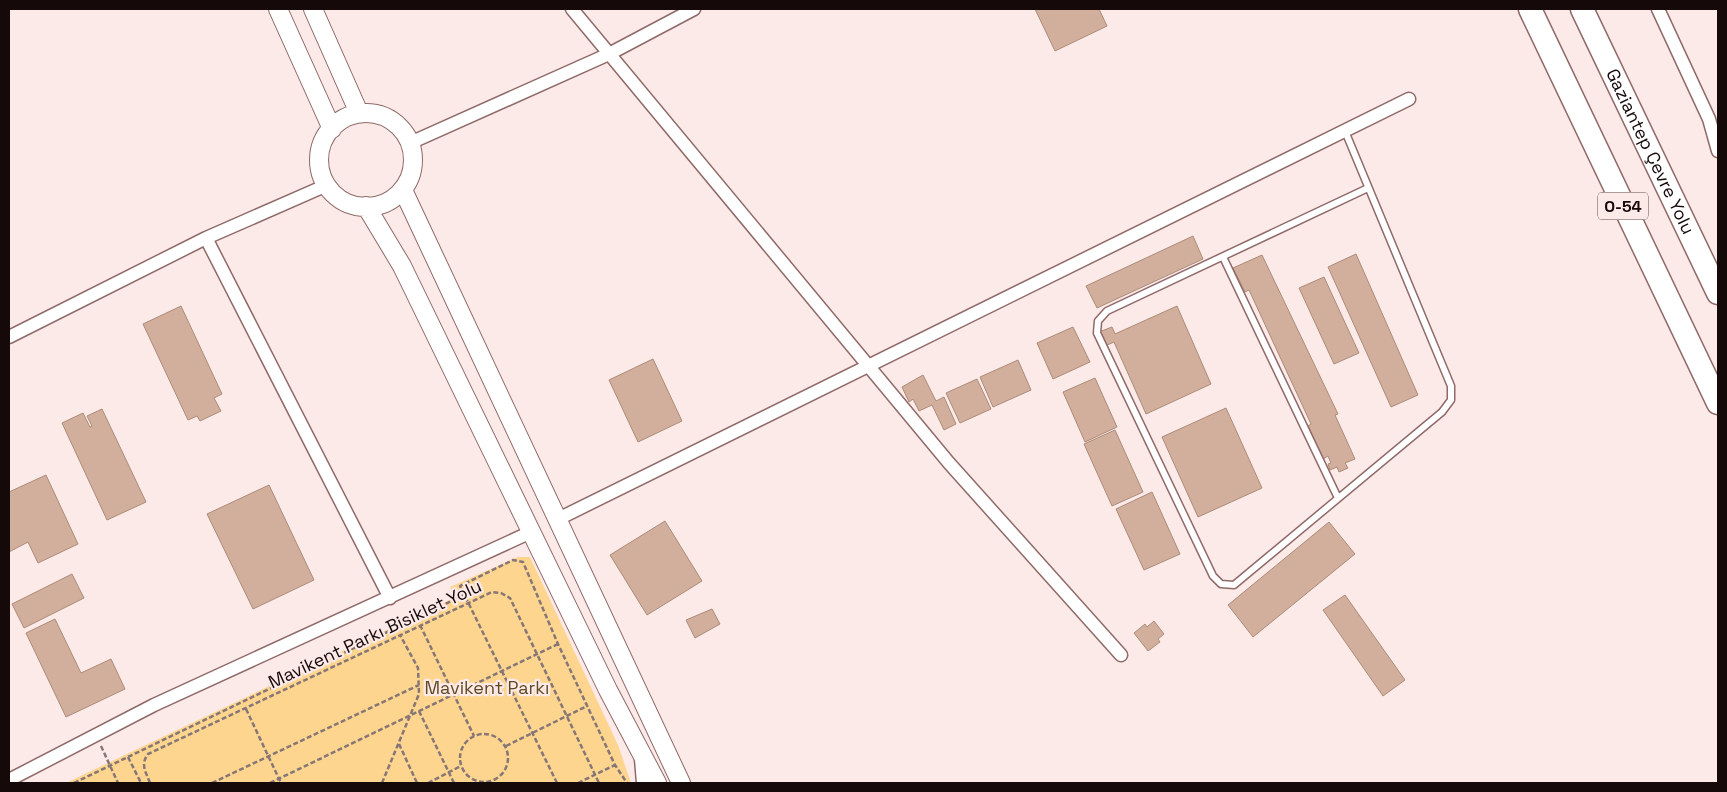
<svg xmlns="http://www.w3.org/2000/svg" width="1727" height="792" font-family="'Space Grotesk',sans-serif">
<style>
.green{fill:#fdd58f}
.building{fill:#d1af9c;stroke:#ac8b78}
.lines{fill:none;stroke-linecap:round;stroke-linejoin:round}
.lane-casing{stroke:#8f6a68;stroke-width:9}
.street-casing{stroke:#8f6a68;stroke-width:15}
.secondary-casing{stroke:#8f6a68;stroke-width:20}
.highway-casing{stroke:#8f6a68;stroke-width:25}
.path{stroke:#867676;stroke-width:2.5;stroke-dasharray:5 2.5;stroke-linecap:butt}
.lane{stroke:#fff;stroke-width:6}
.street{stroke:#fff;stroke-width:12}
.secondary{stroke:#fff;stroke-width:18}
.highway{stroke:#fff;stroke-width:22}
.labels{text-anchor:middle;stroke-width:4.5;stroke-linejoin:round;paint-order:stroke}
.shield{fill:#fceae9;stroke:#5b4c4c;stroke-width:1}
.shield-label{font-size:16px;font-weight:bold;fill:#160909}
.street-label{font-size:18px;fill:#160909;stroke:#fceae9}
.park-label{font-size:18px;fill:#5f4922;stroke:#fceae9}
</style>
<rect width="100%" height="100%" fill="#fceae9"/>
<path class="green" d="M518 557H530L618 745 631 783H66L454 598 450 587Z"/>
<path class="building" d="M1035 9H1099L1107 26 1055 51Z
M1193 236 1203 259 1097 308 1086 286Z
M1356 254 1418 395 1391 407 1328 267Z
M1262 255 1338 414 1335 415 1355 459 1345 463 1348 468 1339 472 1337 467 1330 470 1328 464 1331 463 1328 456 1323 459 1308 426 1311 424 1249 290 1245 292 1233 268Z
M1324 277 1359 353 1334 364 1299 288Z
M181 306 222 394 214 398 221 411 200 421 197 416 188 420 143 324Z
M1177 306 1211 384 1146 414 1114 342 1105 346 1099 332 1112 327 1115 334Z
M1073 327 1090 362 1053 379 1037 343Z
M653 359 682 421 638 442 609 380Z
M1018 360 1031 390 993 407 980 377Z
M923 375 936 401 944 397 956 424 944 430 932 405 919 411 913 399 909 402 902 387Z
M1095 378 1117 427 1085 442 1063 392Z
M977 379 991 409 960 423 946 393Z
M1226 408 1262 488 1198 517 1162 437Z
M102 409 146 502 107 520 62 423 83 413 90 427 92 426 87 416Z
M1115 430 1143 492 1112 506 1084 444Z
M46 475 78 544 38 563 28 542 9 552V492Z
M269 485 314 580 253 609 207 514Z
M1152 492 1180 554 1144 570 1116 509Z
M665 521 702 581 647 615 610 555Z
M1329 522 1355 554 1253 637 1228 605Z
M72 574 84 598 24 628 12 604Z
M1345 595 1405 680 1383 696 1323 610Z
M712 609 720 624 695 638 686 620Z
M55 619 81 673 111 659 125 689 66 717 26 633Z
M1154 621 1164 634 1158 639 1160 642 1148 651 1134 633 1145 624 1147 627Z"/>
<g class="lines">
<g class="lane-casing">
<path id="lane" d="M1345 131 1451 386V400L1442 412 1234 585 1221 584 1213 576 1097 333 1098 321 1107 311 1368 188
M1223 257 1338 498"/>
</g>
<g class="street-casing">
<path id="street" d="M572 9 949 463 1121 655
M1658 9 1709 119 1718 151
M410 143 609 54 694 9
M206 238 390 598
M9 337 206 238 327 185
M556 520 1409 99
M641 759 643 783
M9 780 154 705 531 532"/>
</g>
<g class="secondary-casing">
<path id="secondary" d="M278 9 332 129
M313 9 359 113
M319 160a47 47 0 1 1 94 0a47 47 0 1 1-94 0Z
M403 190 681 783
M366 206 402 266 608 690 657 783"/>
</g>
<g class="highway-casing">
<g id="highway">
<path d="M1530 9 1718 403"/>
<path id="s1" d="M1582 9 1718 293"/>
</g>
</g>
<path class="path" d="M420 625 474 736
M246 709 281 783
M419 711 454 783
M460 758a24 24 0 1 1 48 0a24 24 0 1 1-48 0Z
M399 744 417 783
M101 746 118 783
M506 746 587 706
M128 757 141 783
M74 783 464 595
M150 783C146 772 140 765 148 754L492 592 501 593 510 598 599 783
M212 783 419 685
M270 783 558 644
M382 783 419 694 418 668 400 635
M428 783 461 766
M557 783 460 586 513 560 523 562 558 644 615 765 627 783
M578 783 615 765"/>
<use href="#lane" class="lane"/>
<use href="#street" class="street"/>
<use href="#secondary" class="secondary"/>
<use href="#highway" class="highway"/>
</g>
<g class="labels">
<rect class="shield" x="1598" y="192.5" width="50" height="27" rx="4"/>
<g class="shield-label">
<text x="1623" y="212">O-54</text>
</g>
<g class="street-label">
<text dy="6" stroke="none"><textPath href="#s1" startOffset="158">Gaziantep Çevre Yolu</textPath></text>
<text transform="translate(375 634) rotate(-25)" y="6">Mavikent Parkı Bisiklet Yolu</text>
</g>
<g class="park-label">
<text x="487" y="694">Mavikent Parkı</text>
</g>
</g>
<rect width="1727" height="792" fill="none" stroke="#160909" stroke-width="20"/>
</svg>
